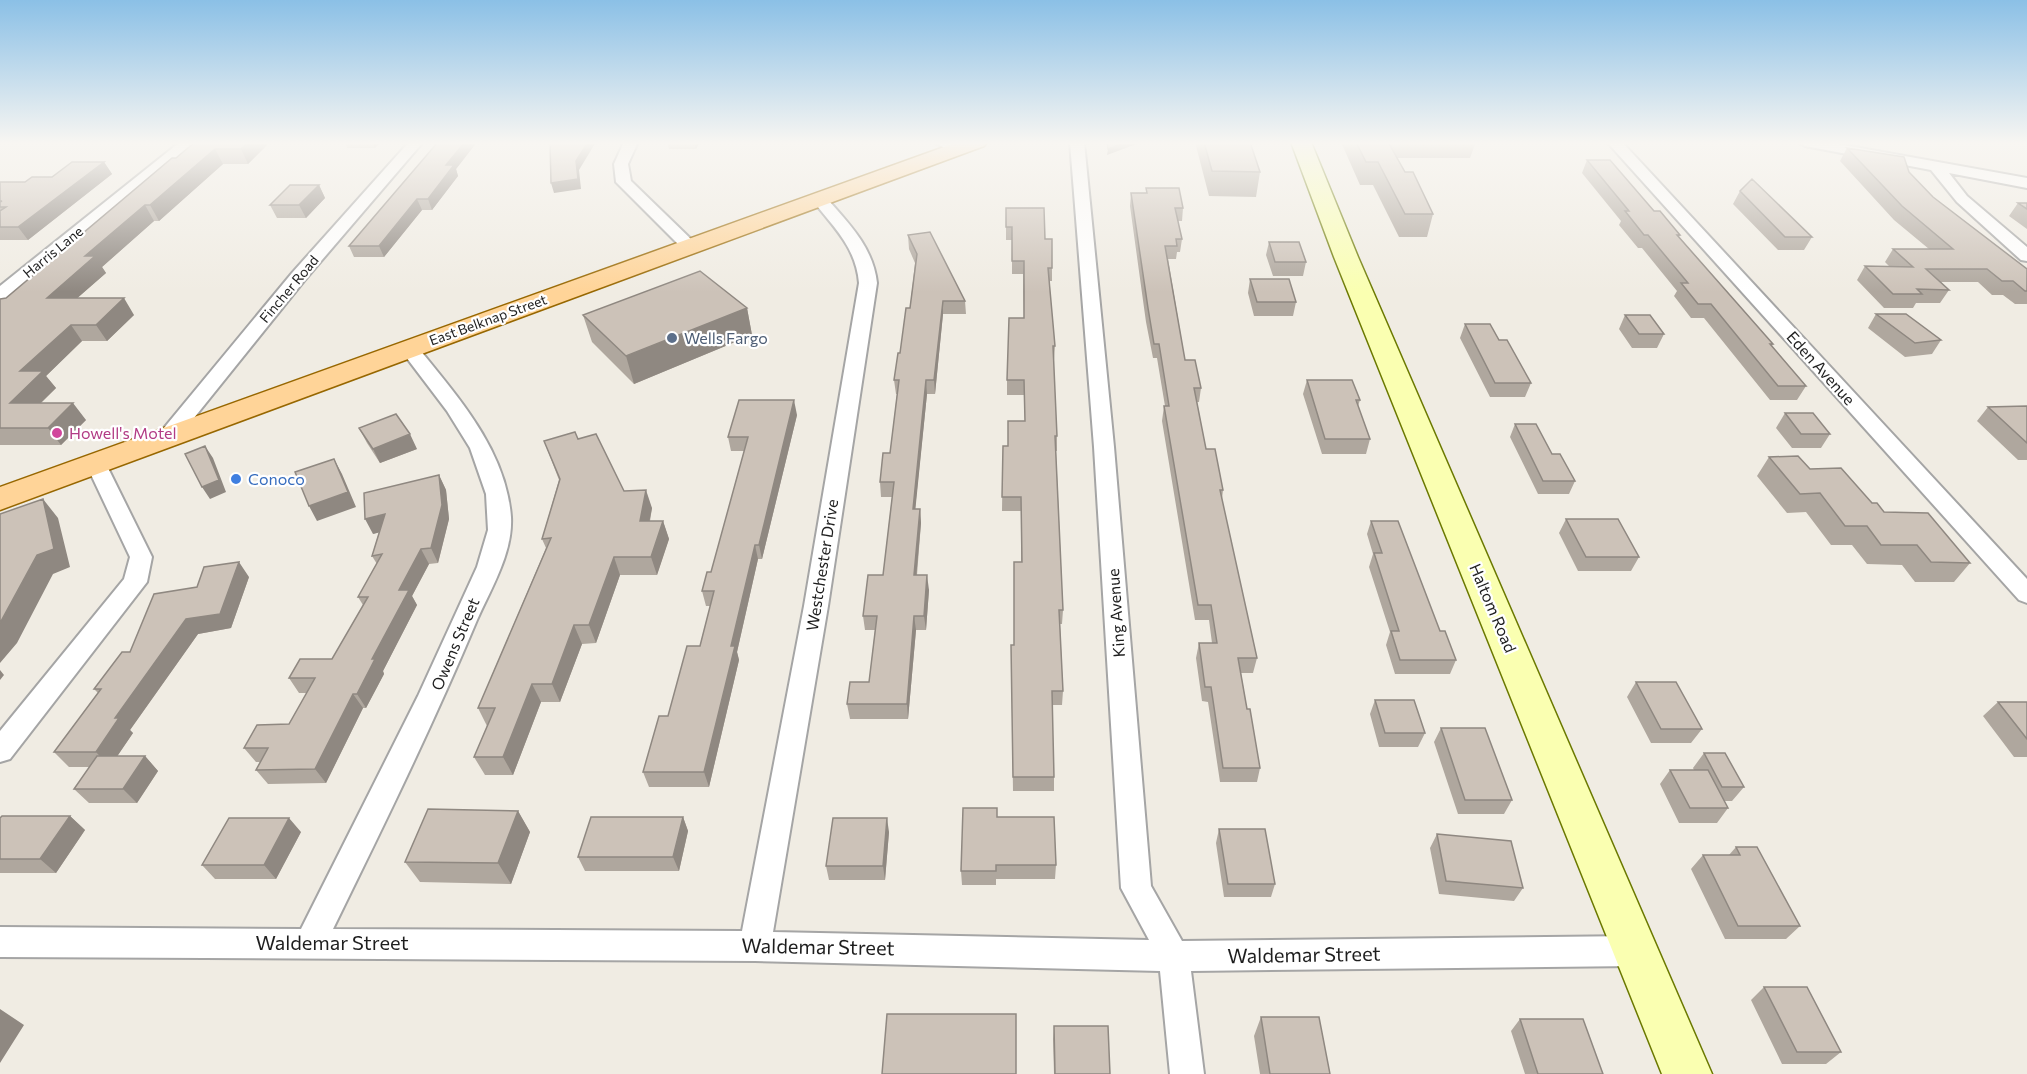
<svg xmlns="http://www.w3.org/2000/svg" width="2027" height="1074" font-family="Commissioner,sans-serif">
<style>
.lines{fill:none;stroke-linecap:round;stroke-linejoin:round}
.street-casing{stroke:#a5a5a5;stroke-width:4}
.secondary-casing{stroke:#6b7900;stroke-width:3}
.primary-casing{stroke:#976700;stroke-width:3}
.street{fill:#fff;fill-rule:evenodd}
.secondary{fill:#faffb1;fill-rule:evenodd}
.primary{fill:#ffd498;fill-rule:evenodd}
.wall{fill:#afa79e}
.shaded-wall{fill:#8f8881}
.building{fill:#ccc2b8;stroke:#8f8881;stroke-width:1.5}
.service-dot{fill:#5c6f8a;stroke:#fff;stroke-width:2}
.hotel-dot{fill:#d1479c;stroke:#fff;stroke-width:2}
.shop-dot{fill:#3f7fe0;stroke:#fff;stroke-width:2}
.labels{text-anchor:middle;stroke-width:4.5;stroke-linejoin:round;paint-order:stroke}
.far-street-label{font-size:14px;fill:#1e1e1e;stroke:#fff}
.service-label{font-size:16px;fill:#4e5e75;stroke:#fff;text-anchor:start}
.street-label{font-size:16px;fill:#1e1e1e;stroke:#fff}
.hotel-label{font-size:16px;fill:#b23c85;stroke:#fff;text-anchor:start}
.shop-label{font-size:16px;fill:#366cbe;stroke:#fff;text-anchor:start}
.near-street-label{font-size:20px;fill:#1e1e1e;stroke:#fff}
</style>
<rect width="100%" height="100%" fill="#f0ece3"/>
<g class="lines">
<g class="street-casing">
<path id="street" d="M180 142H196L6 299 0 300V286Z
M409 142H423L304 281 173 444 166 445 159 444 156 439 159 434 292 273Z
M624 142H638L628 164 631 181 695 243 697 246 695 249H683L616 182 614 164Z
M934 142H951L962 150 955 154Z
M1070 142H1084L1114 447 1151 886 1182 941 1636 936 1647 940 1652 951 1647 962 1636 966 1191 971 1204 1074H1170L1160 971 755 961 0 957V927L301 929 418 696 477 567 488 530 486 494 470 448 447 411 400 349 402 345H416C456 395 506 449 511 517 513 553 491 588 477 620 433 725 383 827 333 929L742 931 804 606 859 283C856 246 832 226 811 198L819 193 824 195C847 222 873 246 877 283L828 606 773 932 1149 940 1121 888 1094 447Z
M1607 142H1622L2027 579V603L2019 600Z
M1798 142H1827L2027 178V188L1949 173 1967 196 2027 247V261L2021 260 1957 202 1931 170 1805 146Z
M96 457 103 459 106 464 152 557 147 582 10 759 0 762V731L124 579 130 557 86 464 89 459Z"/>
</g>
<g class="secondary-casing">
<path id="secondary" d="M1291 142H1311L1358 257 1712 1074H1662L1334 257Z"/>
</g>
<g class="primary-casing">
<path id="primary" d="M958 142H987L984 146 0 510V487Z"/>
</g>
<use href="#street" class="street"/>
<use href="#secondary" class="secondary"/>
<use href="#primary" class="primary"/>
</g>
<path class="wall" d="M195 142H270L248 164H223L159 221H154L102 267 106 273 77 298 134 315 107 341H82L46 376 56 388 41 403 86 420 61 445H0V299L6 298Z
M345 142H380L375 148H347Z
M438 142H477L456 169 458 176 432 210H422L384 257H354L349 246Z
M667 142H700L696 149H669Z
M1195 142H1250L1260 172 1256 197 1209 196Z
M1341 142H1476L1470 158H1397L1405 172 1433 214 1427 237H1399L1373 185H1360Z
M1847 148 1909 172 1933 197 2027 269V304H2015L2003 295H1992L1978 282H1941L1949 290 1940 303H1916L1913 308H1884L1857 280 1865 266 1890 267 1885 262 1893 249H1929L1894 220 1840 161Z
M1587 160 1654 211 1680 235 1679 237 1773 344 1772 346 1806 386 1797 400H1770L1704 318H1691L1674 296 1677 291 1642 248H1638L1619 225 1621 221 1582 173Z
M104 162 112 174 28 240H0V182H25L52 177Z
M319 185 325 198 306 218H277L270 205Z
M1146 188 1183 208 1182 221H1178L1182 239 1180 252H1177L1176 259H1168L1185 360 1201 388 1199 402H1197L1206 449 1223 490 1222 499 1257 658 1253 673H1241L1247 709 1260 768 1257 782H1220L1208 702 1202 701 1196 658 1199 643H1212L1209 620H1195L1162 421 1164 406H1165L1157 358H1153L1146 322 1130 206 1131 193H1146Z
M1740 191 1812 237 1804 250H1778L1733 204Z
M2018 203H2027V229L2009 216Z
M1006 208 1045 239 1052 268V281H1049L1055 346 1054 360H1053L1057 436V451H1056L1063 610 1062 624H1060L1063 691 1062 705H1052L1054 777V791H1013L1011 645H1014L1021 562V511H1002L1003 446H1008L1025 421 1024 395H1007V380L1024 318 1023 274H1012V240H1006Z
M908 235 965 301 966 314H943L935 394H927L915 509H920L921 523 917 575 929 590 926 630H916L908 719H850L847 704 869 682 875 630H865L863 616 883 575 892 497H881L880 482 890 453 897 394H896L894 380 910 308 915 263 909 249Z
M1269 242 1306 262 1303 276H1273L1266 255Z
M1250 279 1296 302 1293 316H1254L1248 293Z
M747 308 752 335 634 384 592 342 583 315Z
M1876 314 1941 340 1932 354 1905 357 1868 328Z
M1625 315 1664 334 1657 348H1632L1619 329Z
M1465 324 1499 340 1531 383 1525 397H1490L1460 338Z
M1307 380 1360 400 1358 406 1370 439 1366 454H1322L1303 394Z
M2027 406V460H2018L1977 421 1988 407Z
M1785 413 1830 434 1821 448H1792L1776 428Z
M797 415 762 559H758L737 652 739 660 709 787H649L643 772 700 646 710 606H706L702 591 711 572 744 451H731L728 437Z
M1515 424 1552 454 1575 481 1569 494H1538L1510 437Z
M359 428 417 449 380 463 367 443Z
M578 439 624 491 652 508 650 521H663L669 539 657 575H620L596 643 582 644 560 702H541L513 775H485L474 757 487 726 478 708 546 548 542 539 559 480 544 441Z
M1769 457 1810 469 1872 503 1884 512 1970 563 1954 582H1915L1902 565 1867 564 1852 545H1831L1806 512 1787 513 1757 476Z
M439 475 446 490 449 519 438 563 429 564 412 596 417 605 383 671 384 674 366 708H363L326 783 268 784 256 770 260 762H256L244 748 289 724 307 693H299L289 678 332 659 363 605 358 597 377 564 372 556 379 532 373 534Z
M1566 519 1639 557 1631 571H1578L1559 533Z
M1371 521 1440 631 1456 660 1450 674H1395L1386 645 1390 632 1369 567 1373 554 1367 534Z
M249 577 231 628 198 634 130 730 133 733 117 756H145L158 771 137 803H89L74 789 90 767H69L54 752 98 693 94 689 130 652 197 587Z
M1636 682 1702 729 1691 743H1651L1627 697Z
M1375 700 1425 733 1418 747H1379L1370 714Z
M1998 702H2027V757H2014L1983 716Z
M1441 728 1512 800 1504 814H1458L1434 742Z
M1704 753 1744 787 1732 801H1724L1728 808 1717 823H1679L1660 784 1670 770H1694L1693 768Z
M518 811 530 832 511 884 420 882 405 862Z
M70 816 85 830 56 873H0V818Z
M683 817 688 831 679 871H585L578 857Z
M997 817 1056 865 1055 879H996V885H962L961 871Z
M1219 829 1275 884 1271 897H1224L1216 843Z
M301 832 276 879H215L202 865Z
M889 832 885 880H829L826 866Z
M1437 834 1523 888 1514 901 1439 894 1430 848Z
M1736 847 1800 926 1786 939H1725L1691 869 1703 855H1729Z
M1764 987 1841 1052 1826 1064H1782L1751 1000Z
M1261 1017 1330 1074H1260L1254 1036Z
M1520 1019 1603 1074H1525L1511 1031Z
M1054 1026 1110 1074H1054L1053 1039Z"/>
<path class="shaded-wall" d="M248 142H270L248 164 241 149Z
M372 142H380L375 148Z
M465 142H477L456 169 458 176 432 210 428 199 446 165Z
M588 142H596L579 170 581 189 554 193 551 183 576 161Z
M695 142H700L696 149Z
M1126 142H1142L1107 155 1108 149Z
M215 149 223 164 159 221 150 205Z
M104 162 112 174 28 240 18 227Z
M319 185 325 198 306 218 299 205Z
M417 199 422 210 384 257 379 246Z
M145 205 154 221 102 267 106 273 58 315 47 298 85 256Z
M124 298 134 315 107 341 96 325Z
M943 301V314L935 394 934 380Z
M747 308 752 335 634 384 626 356Z
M71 325 82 341 46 376 56 388 23 420 10 403 20 371Z
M926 380 927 394 914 523 913 509Z
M794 400 797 415 762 559 759 545Z
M73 403 86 420 61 445 48 428Z
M410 434 417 449 380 463 373 449Z
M205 446 213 458 226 492 210 499 202 487Z
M334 459 342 474 356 507 317 521 309 506Z
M439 475 446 490 449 519 438 563 431 548Z
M646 490 652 508 646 539 640 521Z
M43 499 58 518 70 567 53 574 17 643 0 663V623L37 555Z
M920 509 921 523 915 590 914 575Z
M385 514 393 529 373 534 365 519Z
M663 521 669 539 657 575 651 557Z
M755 545 758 559 737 652 739 660 709 787 704 772 731 646Z
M421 549 429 564 412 596 417 605 383 671 384 674 366 708 357 694 372 659 399 590Z
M614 557 620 575 596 643 589 625Z
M239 562 249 577 231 628 198 634 130 730 133 733 110 767 96 752 115 718 186 619Z
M927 575 929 590 926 630 924 616Z
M914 616 916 630 908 719 907 704Z
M574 625 582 644 560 702 552 684Z
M0 670 4 675 0 680Z
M532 684 541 702 513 775 503 757Z
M353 694 363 708 326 783 315 769Z
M145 756 158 771 137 803 123 789Z
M518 811 530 832 511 884 498 863Z
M70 816 85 830 56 873 40 859Z
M683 817 688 831 679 871 673 857Z
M289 818 301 832 276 879 264 865Z
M887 818 889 832 885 880 883 866Z
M0 1009 24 1025 0 1063Z"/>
<path class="building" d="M195 142H248L241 149H215L150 205H145L85 256H95L47 298H124L96 325H71L20 371H43L10 403H73L48 428H0V299L6 298 172 158H176Z
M438 142H465L446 165H454L428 199H417L379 246H349Z
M550 142H588L576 161 578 179 551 183Z
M1107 142H1126L1108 149Z
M1204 142H1250L1260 172 1212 171Z
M1356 142H1388L1405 172H1413L1433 214H1405L1378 162H1366Z
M1847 148 1904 157 1909 172 1933 197 2027 269V291H2025L2013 281H2002L1987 269H1926L1949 290 1917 289 1922 294H1893L1865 266 1913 267 1893 249H1953L1902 206Z
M1587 160H1610L1654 211H1660L1680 235H1677L1773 344H1770L1806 386H1778L1711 304H1698L1681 283H1688L1648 235H1644L1625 211H1629Z
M72 162H104L18 227H0V211L6 207H0V202L2 201H0V182H25L32 177H52Z
M1752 179 1812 237H1785L1740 191Z
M290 185H319L299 205H270Z
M1146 188H1179L1183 208H1175L1182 239H1176L1177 246H1165L1185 360H1195L1201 388H1194L1206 449H1215L1223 490H1220L1257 658H1238L1247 709H1250L1260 768H1223L1211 687H1205L1199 643H1217L1211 605H1198L1164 406H1169L1159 344H1154L1148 308 1131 193H1147Z
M2018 203H2027V209Z
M1006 208H1044L1045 239H1052V268H1048L1055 346H1053L1057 436H1055L1063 610H1059L1063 691H1052L1054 777H1013L1011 645H1014V562H1022L1021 497H1002L1003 446H1008V421H1025L1024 380H1007L1009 318H1024V261H1012V227H1006Z
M930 232 965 301H943L934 380H926L913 509H920L914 575H927L924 616H914L907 704H847L850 682H869L877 616H863L868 575H883L894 482H880L883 453H890L899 380H894L898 353H900L906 308H910L917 254 908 235Z
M1269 242H1299L1306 262H1275Z
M700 271 747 308 626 356 583 315Z
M1250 279H1289L1296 302H1257Z
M1876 314H1906L1941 340 1915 343Z
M1625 315H1650L1664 334H1639Z
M1465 324H1490L1499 340H1507L1531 383H1495Z
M1307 380H1352L1360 400H1356L1370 439H1325Z
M739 400H794L759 545H755L731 646H735L704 772H643L659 716H668L687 646H700L714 591H702L707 572H711L748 437H728Z
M2027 406V443L1988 407Z
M1785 413H1813L1830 434H1801Z
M396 414 410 434 373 449 359 428Z
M1515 424H1536L1552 454H1560L1575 481H1543Z
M575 432 578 439 596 434 624 491 646 490 640 521H663L651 557H614L589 625H574L552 684H532L503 757H474L495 708H478L551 538 542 539 560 479 544 441Z
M205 446 219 480 202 487 185 454Z
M1798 456 1810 469 1841 468 1872 503H1877L1884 512 1928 513 1970 563 1931 562 1917 545H1881L1867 526H1845L1820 493 1800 494 1769 457Z
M334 459 348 492 309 506 295 472Z
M439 475 442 505 431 548 421 549 399 590H409L372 659H375L357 694H353L315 769 256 770 268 748H244L257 725 289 724 315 678H289L300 659H332L368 597H358L382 554 372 556 385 514 365 519 364 493Z
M43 499 54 549 37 555 0 623V514Z
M1566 519H1618L1639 557H1586Z
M1371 521H1398L1440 631H1445L1456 660H1400L1391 631H1399L1374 553H1382Z
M239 562 220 614 186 619 115 718H119L96 752H54L101 689H94L122 652H130L154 594 197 587 204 567Z
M1636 682H1676L1702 729H1661Z
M1375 700H1414L1425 733H1385Z
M1998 702H2027V739Z
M1441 728H1485L1512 800H1465Z
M1704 753H1725L1744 787H1722Z
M97 756H145L123 789H74Z
M1670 770H1708L1728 808H1690Z
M963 808H997V817H1054L1056 865H996V871H961Z
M428 809 518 811 498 863 405 862Z
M2 816H70L40 859H0V818Z
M591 817H683L673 857H578Z
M229 818H289L264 865H202Z
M833 818H887L883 866H826Z
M1219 829H1265L1275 884H1228Z
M1437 834 1511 841 1523 888 1446 881Z
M1736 847H1757L1800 926H1738L1703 855H1740Z
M1764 987H1807L1841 1052H1797Z
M887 1014H1016V1074H882Z
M1261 1017H1319L1330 1074H1270Z
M1520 1019H1583L1603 1074H1538Z
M1054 1026H1108L1110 1074H1055Z"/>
<linearGradient id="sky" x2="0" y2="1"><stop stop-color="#8bc0e6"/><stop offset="0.49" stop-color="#f8f6f2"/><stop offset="1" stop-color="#f8f6f2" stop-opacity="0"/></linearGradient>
<rect width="2027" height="292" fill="url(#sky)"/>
<circle class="service-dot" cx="672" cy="338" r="6"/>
<circle class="hotel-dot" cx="57" cy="433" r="6"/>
<circle class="shop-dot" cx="236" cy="479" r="6"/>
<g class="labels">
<g class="far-street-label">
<text transform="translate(53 252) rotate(-39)" y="5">Harris Lane</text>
<text transform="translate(289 289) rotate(-50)" y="5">Fincher Road</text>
<text transform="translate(488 320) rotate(-20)" y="5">East Belknap Street</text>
</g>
<g class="service-label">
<text x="684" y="344">Wells Fargo</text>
</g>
<g class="street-label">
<text transform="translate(1821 368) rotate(48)" y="6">Eden Avenue</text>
<text transform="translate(822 565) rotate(-81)" y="6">Westchester Drive</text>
<text transform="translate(1493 608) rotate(67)" y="6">Haltom Road</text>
<text transform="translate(1116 613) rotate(-94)" y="6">King Avenue</text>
<text transform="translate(455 644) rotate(-67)" y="6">Owens Street</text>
</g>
<g class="hotel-label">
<text x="69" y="439">Howell's Motel</text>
</g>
<g class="shop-label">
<text x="248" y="485">Conoco</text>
</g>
<g class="near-street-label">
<text x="332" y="950">Waldemar Street</text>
<text transform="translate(818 947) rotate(1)" y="7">Waldemar Street</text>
<text transform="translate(1304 955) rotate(-1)" y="7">Waldemar Street</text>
</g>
</g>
</svg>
